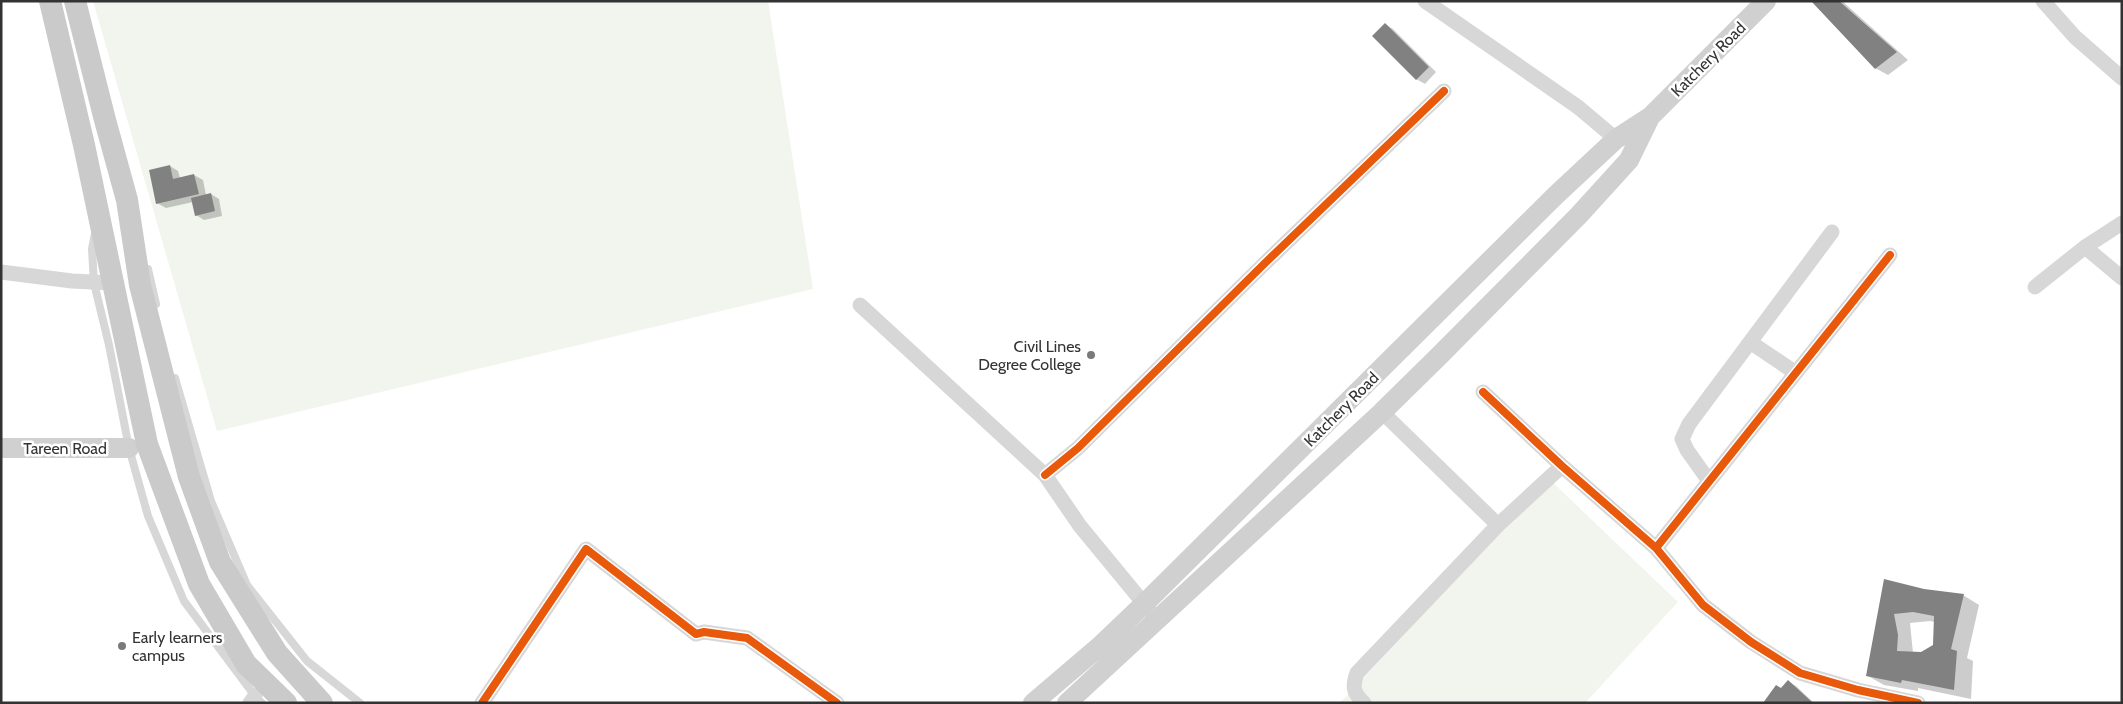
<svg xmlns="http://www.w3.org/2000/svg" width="2123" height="704" font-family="Cabin,sans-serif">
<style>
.green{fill:#f1f5ed}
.shadow{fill:#0003;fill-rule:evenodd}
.building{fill:#818181;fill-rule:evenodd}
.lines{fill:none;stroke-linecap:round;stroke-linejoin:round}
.lane{stroke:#d7d7d7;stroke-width:8}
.street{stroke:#d7d7d7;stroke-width:15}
.secondary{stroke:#d0d0d0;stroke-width:20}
.primary{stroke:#cacaca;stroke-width:22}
.cycleway-casing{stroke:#fff;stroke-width:11}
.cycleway{stroke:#e8590c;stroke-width:8}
.poi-dot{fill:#7a7a7a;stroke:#fff;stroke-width:2}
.labels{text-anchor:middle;stroke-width:5;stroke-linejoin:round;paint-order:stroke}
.street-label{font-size:16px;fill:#333;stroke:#fff}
.poi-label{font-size:16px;fill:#333;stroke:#fff;text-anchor:end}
</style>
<rect width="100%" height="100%" fill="#fff"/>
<path class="green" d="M93 1H768L813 289 217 431Z
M1549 479 1678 602 1585 703H1340Z"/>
<path class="shadow" d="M1821 1H1842L1908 60 1888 75 1875 68Z
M1385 24 1393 29 1436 72 1425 84 1416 79Z
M170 166 178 171 180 178 194 175 203 180 206 195 211 194 219 199 222 216 204 220 196 215 193 202 166 208 157 203Z
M1885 580 1923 590 1963 595 1979 605 1967 658 1973 661 1971 699 1918 688V691L1884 685 1868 676ZM1930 621 1935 622V646L1921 654 1913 653 1910 623Z
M1788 682 1796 686 1814 703H1764Z"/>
<path class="building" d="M1811 1H1839L1897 52 1875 69Z
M1385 23 1429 67 1416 80 1372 36Z
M170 165 173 179 194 174 199 194 156 204 149 170Z
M211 193 215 211 195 216 191 198Z
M1884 579 1924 589 1964 594 1951 649 1957 651 1954 690 1902 680 1901 683 1866 676ZM1913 612 1934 616 1933 645 1921 652 1897 651 1898 635 1894 614Z
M1788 680 1813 703H1763L1776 685 1781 688Z"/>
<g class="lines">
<path class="lane" d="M95 233 92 249 94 283 109 345 129 448 148 516 184 601 255 696 262 703
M148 269 156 304
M175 378 211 501 247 585 307 661 360 703"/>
<path class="street" d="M1425 1 1578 107 1616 139
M2043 1 2075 37 2122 78
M2085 247 2122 278
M1 272 72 281 113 283
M2035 287 2085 247 2122 223
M860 305 1045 475 1080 526 1150 611
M1750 342 1796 373
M1483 392 1562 466 1656 548 1703 605 1751 642 1800 673 1858 690 1918 703
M1382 412 1498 525
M1045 475 1078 448 1264 264 1444 91
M1709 481 1687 450 1682 439 1689 424 1832 232
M1656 548 1890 255
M250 703 255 696
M482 703 586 549 696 634 704 632 747 638 837 703
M1364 703C1353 693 1352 686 1357 673L1498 525 1562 466"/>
<path class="secondary" d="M1 448H129
M1033 703 1101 645 1144 604 1556 195 1616 139 1650 117 1766 1
M1067 703 1382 412 1439 356 1579 215 1629 160 1650 117"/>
<path class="primary" d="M50 1 84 145 147 444 199 584 246 664 286 703
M75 1 105 120 127 200 140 285 189 477 220 562 277 653 322 703"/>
<g class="cycleway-casing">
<path id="cycleway" d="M1483 392 1562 466 1656 548 1703 605 1751 642 1800 673 1858 690 1918 703
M1045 475 1078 448 1264 264 1444 91
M1656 548 1890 255
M482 703 586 549 696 634 704 632 747 638 837 703"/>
</g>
<use href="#cycleway" class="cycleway"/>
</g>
<g class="poi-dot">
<circle cx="1091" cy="355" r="5"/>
<circle cx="122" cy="646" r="5"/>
</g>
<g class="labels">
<g class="street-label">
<text transform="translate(1708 59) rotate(-45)" y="6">Katchery Road</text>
<text transform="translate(1341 409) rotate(-45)" y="6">Katchery Road</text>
<text x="65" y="454">Tareen Road</text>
</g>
<g class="poi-label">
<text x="1081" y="352">Civil Lines<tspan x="1081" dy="18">Degree College</tspan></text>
<text x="132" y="643" text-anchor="start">Early learners<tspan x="132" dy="18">campus</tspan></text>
</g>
</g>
<rect width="2123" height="704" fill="none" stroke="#333333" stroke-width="5"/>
</svg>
